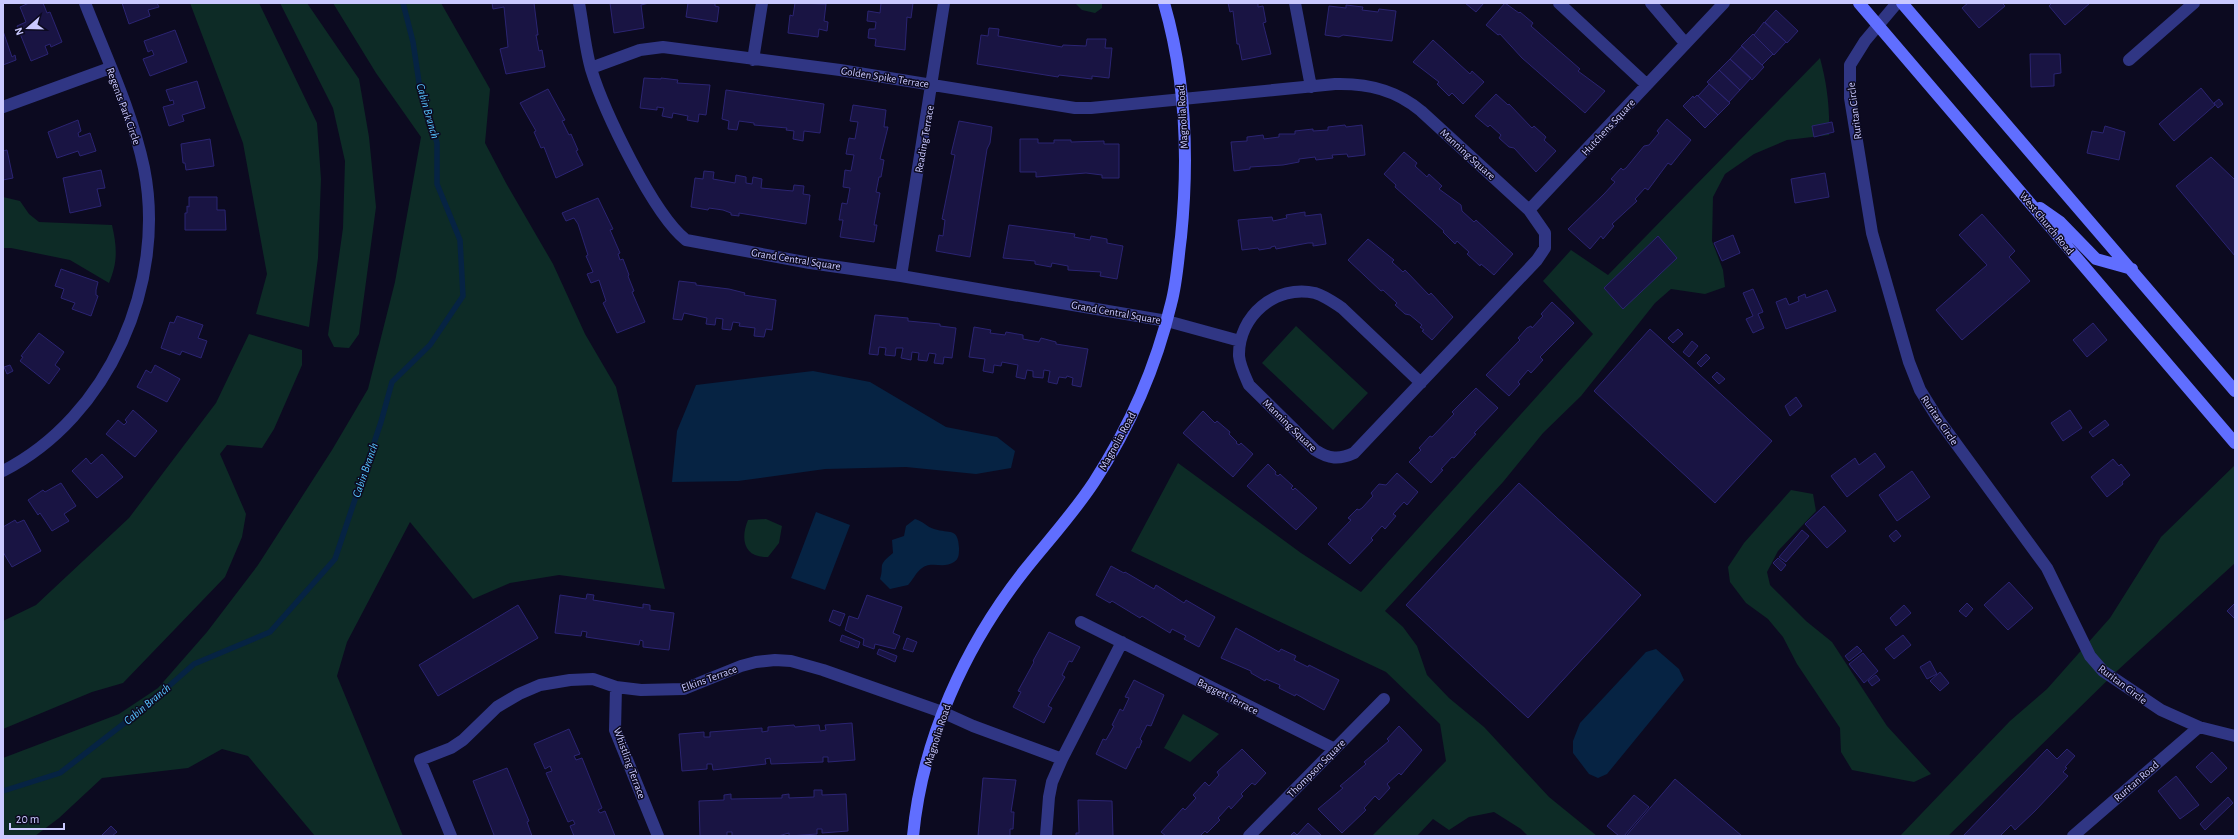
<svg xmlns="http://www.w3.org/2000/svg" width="2238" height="839" font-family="'Alegreya Sans',sans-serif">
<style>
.green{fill:#0d2b26}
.water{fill:#062343}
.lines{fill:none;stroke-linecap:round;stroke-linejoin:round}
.stream{stroke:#062343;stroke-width:5.5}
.building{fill:#191443;stroke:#2b2472}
.street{stroke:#303684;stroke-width:12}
.secondary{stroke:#606eff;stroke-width:12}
.labels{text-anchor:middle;stroke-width:3;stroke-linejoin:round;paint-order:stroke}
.street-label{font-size:11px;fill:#cac9ff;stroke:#0c0a20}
.water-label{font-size:12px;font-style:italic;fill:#57c4ff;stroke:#0c0a20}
</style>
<rect width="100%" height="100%" fill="#0c0a20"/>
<path class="green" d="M190 3H259L317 123 321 179 318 258 309 327 256 314 267 274 243 143Z
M280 3H307L359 79 369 137 376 207 359 334 349 348 334 347 328 335 343 228 345 161 333 108Z
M333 3H441L490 89 485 143 506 183 553 264 585 334 616 387 665 589 559 575 510 583 473 599 410 522 347 642 337 676 403 836H315L248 756 222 749 188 768 102 778 59 818 35 836H3V758L119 714 158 688 207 632 258 565 332 450 368 389 395 282 421 137 376 73Z
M1075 3H1102V8L1095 13 1082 10Z
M1820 58C1827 84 1830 108 1829 135L1787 140 1754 154 1725 174 1713 197 1712 241 1723 270 1725 287 1705 294 1671 289 1655 303 1581 396 1543 433 1503 482 1385 611 1403 627 1417 646 1427 675 1449 698 1484 727 1549 797 1597 836H1528L1521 829 1494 812 1469 817 1449 830 1433 819 1417 836H1372L1446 761 1440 724 1386 672 1131 551 1178 463 1301 553 1361 592 1593 334 1543 281 1571 250 1608 275Z
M3 197 20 201 29 214 39 222 112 225C117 247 118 262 109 283L70 260 11 248H3Z
M1296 326 1368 393 1333 430 1262 363Z
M249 334 302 350V365L274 429 262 448 227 445 220 454 246 514 242 537 225 577 123 683 92 692 3 729V621L36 605 129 518 216 403Z
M2235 465V563L2118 670 1948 836H1900L2010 721 2047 689 2110 618 2161 537Z
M1791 490 1813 494 1816 511 1778 551 1767 572 1770 585 1806 621 1832 642 1887 726 1931 774 1914 782 1852 770 1841 752 1840 728 1797 664 1783 637 1768 619 1746 603 1730 582 1728 567 1744 543Z
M766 519 782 526 779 543 768 557C744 558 740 539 748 520Z
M1183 714 1219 734 1190 762 1164 748Z"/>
<path class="water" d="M813 371 870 382 946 427 997 437 1015 451 1011 468 976 474 906 467 825 469 738 481 672 482 677 431 696 385Z
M816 512 850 525 825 590 791 578Z
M915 519C923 521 927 527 934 529 950 534 958 527 959 548 959 554 959 559 954 562 944 569 932 561 922 568 916 572 913 580 908 585L890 589 880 579C885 564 876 567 893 553L892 540 904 536 906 526Z
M1656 649 1679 669 1684 680 1607 774 1598 778 1589 774 1573 753V741L1580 723 1646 652Z"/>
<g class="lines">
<path class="stream" d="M3 791 60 773 144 708 194 664 270 632 335 559 381 422 392 382 430 345 463 296 460 240 437 184V143L420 89 413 42 403 3"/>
</g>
<path class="building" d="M29 3H43L47 13 50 12 62 42 51 47 50 44 45 46 48 54 31 61 17 26 26 22 20 7Z
M122 3H157L159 7 148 10 150 16 129 24Z
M492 3H534L538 35H536L539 51 542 50 545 67 506 74 500 49 508 47 504 7 493 9Z
M610 3H649L641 5 644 28 614 33Z
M688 3H715V6L719 7 717 22 686 17Z
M795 3 826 4 824 21 828 22 827 31 819 29 818 37 788 33 790 15 793 16Z
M881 3H913L911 18 907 17 905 50 875 46 876 39 868 38 869 29H875L876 22 867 21 868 11 880 13Z
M1228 3H1258V7L1263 6 1266 22 1263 23 1271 54 1242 60 1239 44H1237L1233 11 1230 12Z
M1465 3H1484L1476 12Z
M1505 3 1519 13 1520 12 1533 23 1531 26 1580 69 1578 71 1605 91 1585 113 1522 58 1500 34 1498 35 1486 25Z
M1968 3H2002L2005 6 1979 28 1962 8Z
M2052 3H2090L2065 25 2049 6Z
M1346 5 1363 7 1362 10 1378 12 1379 9 1396 11 1392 41 1343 35 1339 37 1325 35 1329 6 1346 8Z
M1776 10 1798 31 1787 43 1765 22Z
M1764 22 1786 42 1774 55 1754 35Z
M989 28 999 29 998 36 1062 47 1063 45 1086 46 1087 39H1106L1105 48H1112L1109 78 1092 76V79L1059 75 1058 77 977 64 981 35 988 36Z
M175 30 187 62 150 76 143 59 154 55 152 50 148 52 144 41Z
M3 31 12 57 15 55 16 60 3 65Z
M1753 34 1773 54 1762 65 1741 46Z
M1433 40 1470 74 1472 71 1484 82 1463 104 1452 93 1449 96 1437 84 1439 82 1413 62Z
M1742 46 1764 67 1752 80 1730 59Z
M2030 54H2060L2061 73 2054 74V86L2031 87Z
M1730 59 1751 78 1740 90 1719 70Z
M1719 70 1740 90 1729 102 1707 82Z
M644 78 661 79V78L678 80 677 83 710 85 706 115 699 114 698 122 687 120 688 116 673 113 672 118 662 116 664 108 657 107V110L640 108Z
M197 81 205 108 182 115 184 121 169 126 163 107 174 104 173 100 170 101 166 90Z
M1709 84 1730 103 1718 115 1698 96Z
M2201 88 2215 105 2174 141 2159 124Z
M548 89 565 120 562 121 569 135 571 134 578 150 576 151 583 165 556 178 544 147 541 148 534 132 536 131 520 103Z
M726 90 824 104 820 133 804 131 803 141 793 139 794 131 786 130 787 128 754 125V123L739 121 737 130 728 129 729 121 722 119Z
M1496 94 1508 105 1509 104 1532 128 1534 126 1546 137 1544 140 1556 151 1536 172 1514 148 1509 147 1499 138 1501 135 1490 125 1488 127 1475 116Z
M1697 95 1718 115 1705 128 1683 106 1693 96 1694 98Z
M2219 99 2223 104 2218 108 2214 103Z
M853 105 886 110 884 127H888L880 159 884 160 881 177H879L876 192 880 193 874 225H877L874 242 840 237 843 220H839L842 203 847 204 850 188 843 187 845 170 851 171 854 155 846 154 849 138 855 139 858 122 850 121Z
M1667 119 1691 140 1671 165 1668 163 1648 190 1645 188 1635 199 1637 201 1612 224 1614 226 1603 239 1601 236 1590 249 1568 229 1604 194 1615 182 1611 179 1621 168 1623 170 1626 168 1644 146 1649 145 1659 133 1657 131Z
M78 120 81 131 78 133 79 137 90 133 96 151 80 156 78 151 57 158 48 132Z
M959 121 992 127 990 143 987 149 970 257 936 251 939 235 943 236 945 220 942 219 955 155 951 154Z
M1832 122 1834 132 1814 137 1812 126Z
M1345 125 1346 127 1362 125 1365 155 1348 157 1347 154 1332 155 1333 158 1316 160 1315 157 1299 159V162L1283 165 1250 167V169L1234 171 1231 142 1247 141V137L1263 135 1264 139 1279 137V134H1295V131L1313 129V131L1328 130V127Z
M2105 126 2125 132 2119 160 2087 153 2092 131 2103 133Z
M210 139 214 166 186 170 185 163H183L181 144Z
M1020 139H1038V143H1054V140H1071V142L1104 141V144H1119V178H1102V175L1086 173 1036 177V172H1020Z
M7 150 13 178 3 180V151Z
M1404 152 1417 163 1415 166 1427 177 1429 174 1442 186 1439 189 1461 205 1462 211 1474 222 1476 220 1513 254 1494 275 1481 264 1480 266 1467 254 1469 252 1457 241 1455 244 1443 232 1444 231 1395 187 1396 185 1384 174Z
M2211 157 2235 180V256L2176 186Z
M101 170 105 188 97 189 101 206 70 213 63 178Z
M704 171 714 172 713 179 735 183 736 175 746 177V183L752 184 753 177 762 179 761 188 793 191 794 185 804 186 803 194 810 195 806 224 739 213V216L731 215V213L723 210 709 208 708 210 691 207 695 178 703 179Z
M1825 173 1829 197 1795 203 1791 179Z
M189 197H217V210H225L226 230H185V213H187V206L189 207Z
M598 198 613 229 610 230 620 253 618 254 620 260 623 259 629 275 628 276 634 291 632 292 645 322 617 333 603 303 606 301 599 280 591 283 587 274 593 272 586 256 588 255 578 224 574 218 566 221 562 213Z
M1305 212V216L1321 214 1326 244 1313 246V243H1308L1276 249 1275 246 1271 247V248L1259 250 1258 248 1242 250 1238 220 1272 217 1273 221 1287 218 1286 215Z
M1982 214 2015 251 2009 257 2030 281 1962 340 1936 310 1987 265 1959 235Z
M1009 225 1075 234 1074 237 1090 240 1091 236 1107 239V243L1123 246 1117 279 1100 276 1101 272 1068 270V266L1052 263 1051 267 1035 264V261L1003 258Z
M1733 235 1740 253 1722 261 1714 243Z
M1658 236 1677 258 1623 309 1604 288Z
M1368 239 1394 260 1392 262 1403 272 1405 270 1429 295 1431 293 1453 317 1432 340 1422 331 1424 330 1420 327 1422 325 1410 315 1405 314 1395 305 1397 303 1383 290 1381 291 1348 260Z
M61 269 98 282 96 290V295L98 296 91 316 72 309 75 303 61 298 64 289 55 286Z
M679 281 696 283V285L729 289 745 293 744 295 776 300 772 330 766 329 764 337 754 336 755 328 739 326 740 323 733 322 731 330 722 329 723 319 716 318 715 325 706 324 707 318 684 313 682 320 673 319Z
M1753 289 1763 312 1758 314 1764 328 1753 333 1746 319 1753 316 1743 293Z
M1827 290 1836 311 1786 329 1776 302 1786 298 1789 305 1799 301 1798 297 1805 294 1806 298Z
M1552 302 1574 323 1540 357 1543 360 1531 373 1528 370 1518 382 1520 384 1509 396 1486 375 1520 340 1518 338 1527 328 1531 326 1532 328 1543 316 1541 314Z
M875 315 908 318V321L940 324V326L956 328 952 358 944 357 943 364 934 363 936 354 929 353 927 361 918 360 919 353 912 352 911 360 901 358 903 348H896L895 356 885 355 886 348 879 347 878 355 869 354Z
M177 316 203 325 198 338 207 341 201 358 182 351 180 355 161 348 170 322 174 323Z
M2093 323 2107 340 2087 357 2073 340Z
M974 327 991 330 990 333 1005 335 1006 332 1023 335V339L1039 342 1041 338 1056 342V344L1088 349 1081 387 1072 385 1073 378 1067 376 1066 378 1059 377 1057 384 1048 382 1050 371 1044 370 1043 378 1033 377V371L1027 370 1025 379 1016 377 1018 365 1002 362 1001 366 994 365 993 373 983 371 985 359 969 357Z
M1650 329 1772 441 1715 503 1594 391Z
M1678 329 1683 334 1673 343 1668 338Z
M39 333 64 352 55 365 60 369 49 384 20 361 23 357 21 356Z
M1692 341 1698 346 1689 357 1683 352Z
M1706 354 1710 358 1701 367 1697 363Z
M10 365 13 371 7 374 4 367Z
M155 365 180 379 167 402 137 387 146 370 151 373Z
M1717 372 1725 379 1719 384 1712 377Z
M1476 388 1498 408 1474 433 1476 434 1454 458 1452 457 1441 469 1443 470 1431 483 1409 462 1421 450 1419 448 1430 436 1432 437 1454 414 1452 412Z
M1796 397 1802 406 1790 416 1785 406Z
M133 410 157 431 135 457 106 434 118 420 124 425 127 422 125 420Z
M2070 410 2082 428 2063 441 2051 423Z
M1203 411 1215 423 1217 421 1230 432 1229 434 1237 442 1236 443 1239 445 1241 443 1253 454 1233 477 1183 433Z
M2105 420 2109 425 2093 437 2089 432Z
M1875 453 1885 467 1847 497 1831 476 1855 458 1859 465Z
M102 454 123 477 97 498 72 471 86 458 91 464Z
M2113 459 2119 466 2121 464 2130 475 2122 482 2123 484 2107 497 2091 477Z
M1268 464 1276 472 1275 474 1278 476 1280 474 1293 486 1291 488 1293 490 1295 488 1317 508 1296 530 1247 486Z
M1912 471 1930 497 1897 521 1879 495Z
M1397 473 1418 492 1407 505 1404 502 1393 514 1396 516 1385 529 1382 526 1371 538 1373 540 1350 564 1328 544 1351 520 1348 518 1357 509 1359 510 1362 508 1373 496 1371 493 1379 484 1386 485Z
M61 483 76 506 64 514 69 521 52 531 40 513 38 515 28 500 43 490 45 492Z
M1519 483 1641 595 1528 718 1406 605Z
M1824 506 1846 531 1827 548 1805 524Z
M15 520 17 523 24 520 41 551 12 567 3 552V527Z
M1802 530 1809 536 1786 562 1779 557Z
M1896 530 1901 536 1894 542 1889 536Z
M1778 558 1786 565 1781 571 1773 563Z
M1111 566 1124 573 1125 572 1154 589 1156 585 1184 603 1186 600 1215 617 1199 647 1184 639 1186 636 1172 629 1170 633 1142 616 1140 618 1112 601 1110 603 1096 595Z
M2009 582 2033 608 2008 630 1984 605Z
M587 594 594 595 593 600 643 608V604L650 605V610L674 613 669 650 643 647V641L640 640 639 645 586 637 587 632 582 631 581 636 555 633 560 595 586 599Z
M867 595 902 607 893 633 900 636 895 649 875 644 874 649 863 645 864 639 845 630 849 616 858 619Z
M1967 603 1973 609 1966 617 1959 611Z
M2235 603V619L2227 611Z
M518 605 538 638 438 696 419 665Z
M1904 605 1911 613 1896 626 1890 618Z
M833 610 845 614 840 626 829 621Z
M1236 628 1279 652 1281 649 1296 656 1294 660 1308 667 1309 665 1339 680 1324 710 1296 694 1295 696 1279 688 1280 685 1266 679 1265 681 1251 673V671L1221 658Z
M1049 632 1080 647 1072 662 1069 661 1062 675 1065 677 1048 706 1052 708 1044 723 1013 707 1021 692 1018 691 1034 662 1033 661Z
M842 635 860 642 858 648 840 641Z
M1903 635 1911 645 1894 659 1885 649Z
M907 638 917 642 913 652 903 649Z
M1857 646 1862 651 1849 661 1845 656Z
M879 649 897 656 895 662 877 654Z
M1863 653 1878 671 1864 683 1849 664Z
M1930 661 1937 674 1927 679 1920 667Z
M1940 672 1949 683 1940 691 1930 681Z
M1876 675 1880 680 1872 686 1868 681Z
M1134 680 1164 695 1151 726 1147 725 1140 739 1142 741 1139 748 1137 747 1126 769 1096 754 1103 739 1106 740 1114 726 1112 725 1120 709 1123 711 1129 698 1125 697Z
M852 723 855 760 828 762V757H823V762L771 764 770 758 765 759 766 764 713 770 712 764H707V769L682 771 679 734 704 732V737H710V732L762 728V732L768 731V727L794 725 795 727 819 725 820 731 826 730 825 725Z
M1399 726 1422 750 1401 775 1399 773 1387 784 1390 788 1379 800 1375 796 1364 808 1366 810 1342 833 1318 809 1343 788 1340 786 1366 764 1364 762 1389 741 1387 739Z
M569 729 580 754 574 756 576 760 582 758 602 808 598 810 600 813 605 811 615 836H574L570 826 575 824 573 820 568 822 546 773 552 771 550 766 545 769 534 744Z
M1242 749 1266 773 1255 785 1252 783 1241 794 1243 796 1231 809 1229 806 1218 818 1220 820 1207 833 1205 831 1200 836H1166L1161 832 1183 808 1185 810 1196 798 1193 795 1205 782 1209 786 1219 775 1217 772Z
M2047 749 2057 759 2067 749 2075 756 2065 767 2067 768 2063 772 2068 776 2035 811 2015 830 2011 825 2000 836H1963Z
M2212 752 2227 768 2211 783 2196 767Z
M507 768 529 821 527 822 532 836H493L494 835 473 781Z
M2176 776 2199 805 2180 819 2158 791Z
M983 778 1016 780 1011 812H1014L1013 829H1010V836H978Z
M1675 779 1742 836H1626Z
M814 790H822V795L846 794 848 831 822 833V829H817V834L789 836V833L778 836H732V832H727V836H700L699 801 724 800V795L731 794V799L782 798V795L789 794V798L814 797Z
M1634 795 1649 807 1624 836H1619L1607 826Z
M2228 797 2233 803 2205 830 2200 824Z
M1078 800 1112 801 1113 836H1076V833H1079Z
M1308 823 1322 836H1290L1294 832 1297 835Z
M111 826 117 832 112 836H101Z"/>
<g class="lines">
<path class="street" d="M579 3C583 24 585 48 591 69 604 111 653 214 686 240L810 263 901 276 1167 321 1240 341
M1295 3 1311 87
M1559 3 1647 85
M1651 3 1685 43
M1897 3 1865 41 1850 65V98L1872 233 1909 362 1920 390 1938 419 2047 568 2090 656 2103 671 2161 710 2199 727 2235 736
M753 60 762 3
M2129 60 2194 3
M591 68 640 50 663 47 840 70 1075 108H1091L1335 84C1368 83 1396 90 1421 111L1529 210 1545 233V248L1537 260 1354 453C1339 460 1329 459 1315 450L1249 385C1245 376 1240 366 1239 356 1238 316 1276 284 1315 293 1325 296 1333 302 1342 308L1421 383
M3 107 110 68
M1529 210 1724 3
M901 276 944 3
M3 471C109 417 167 283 144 168 132 111 106 57 85 3
M1081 622 1335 749
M616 687 615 730 658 836
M451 836 420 760 451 748 463 740 497 707 519 694 540 685 570 680 593 679 616 687 641 690 684 689 741 666 756 662 775 660 791 661 823 670 942 712 973 726 1062 759
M1046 836 1049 797 1052 782 1062 759 1122 642
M1249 836 1384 699
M2073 836 2199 727"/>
<path class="secondary" d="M1859 3 2235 443
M1902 3 2235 391
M2040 208 2060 222 2096 259 2132 269
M913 836C922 740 965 646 1024 571 1047 542 1073 514 1094 482 1129 428 1156 367 1171 304 1177 282 1178 259 1181 237 1189 158 1186 79 1164 3"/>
</g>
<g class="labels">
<g class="street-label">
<text transform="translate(885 77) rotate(9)" y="4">Golden Spike Terrace</text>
<text transform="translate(124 106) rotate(70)" y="4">Regents Park Circle</text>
<text transform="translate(1854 111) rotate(-97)" y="4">Ruritan Circle</text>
<text transform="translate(1182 117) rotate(-93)" y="4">Magnolia Road</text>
<text transform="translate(1608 127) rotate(-47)" y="4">Hutchens Square</text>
<text transform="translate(924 139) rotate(-80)" y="4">Reading Terrace</text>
<text transform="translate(1468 154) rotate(42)" y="4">Manning Square</text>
<text transform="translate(2047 223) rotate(50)" y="4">West Church Road</text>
<text transform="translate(796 259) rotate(9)" y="4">Grand Central Square</text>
<text transform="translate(1116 312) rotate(10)" y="4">Grand Central Square</text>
<text transform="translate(1940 420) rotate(56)" y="4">Ruritan Circle</text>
<text transform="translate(1290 425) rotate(44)" y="4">Manning Square</text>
<text transform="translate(1117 441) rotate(-61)" y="4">Magnolia Road</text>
<text transform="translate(709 678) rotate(-20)" y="4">Elkins Terrace</text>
<text transform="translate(2123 684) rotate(37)" y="4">Ruritan Circle</text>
<text transform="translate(1228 696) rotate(27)" y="4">Baggett Terrace</text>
<text transform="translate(937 735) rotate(-72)" y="4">Magnolia Road</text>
<text transform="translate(630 763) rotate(70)" y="4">Whistling Terrace</text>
<text transform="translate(1316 768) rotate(-45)" y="4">Thompson Square</text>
<text transform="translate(2136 781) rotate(-41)" y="4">Ruritan Road</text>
</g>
<g class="water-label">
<text transform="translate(428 111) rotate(74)" y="4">Cabin Branch</text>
<text transform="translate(365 470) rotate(-71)" y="4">Cabin Branch</text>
<text transform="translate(147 704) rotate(-40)" y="4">Cabin Branch</text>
</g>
</g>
<rect width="2238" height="839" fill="none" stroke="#cac9ff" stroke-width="8"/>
<g transform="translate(28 28) rotate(250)" stroke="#0c0a20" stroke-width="3" paint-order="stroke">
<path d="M0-3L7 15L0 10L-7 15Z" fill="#cac9ff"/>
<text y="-6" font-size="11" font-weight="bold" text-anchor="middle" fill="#cac9ff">N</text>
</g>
<path d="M10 823v6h54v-6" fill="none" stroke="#cac9ff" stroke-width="2"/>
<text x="16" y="823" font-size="12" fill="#cac9ff" stroke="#0c0a20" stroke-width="3" paint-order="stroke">20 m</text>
</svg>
